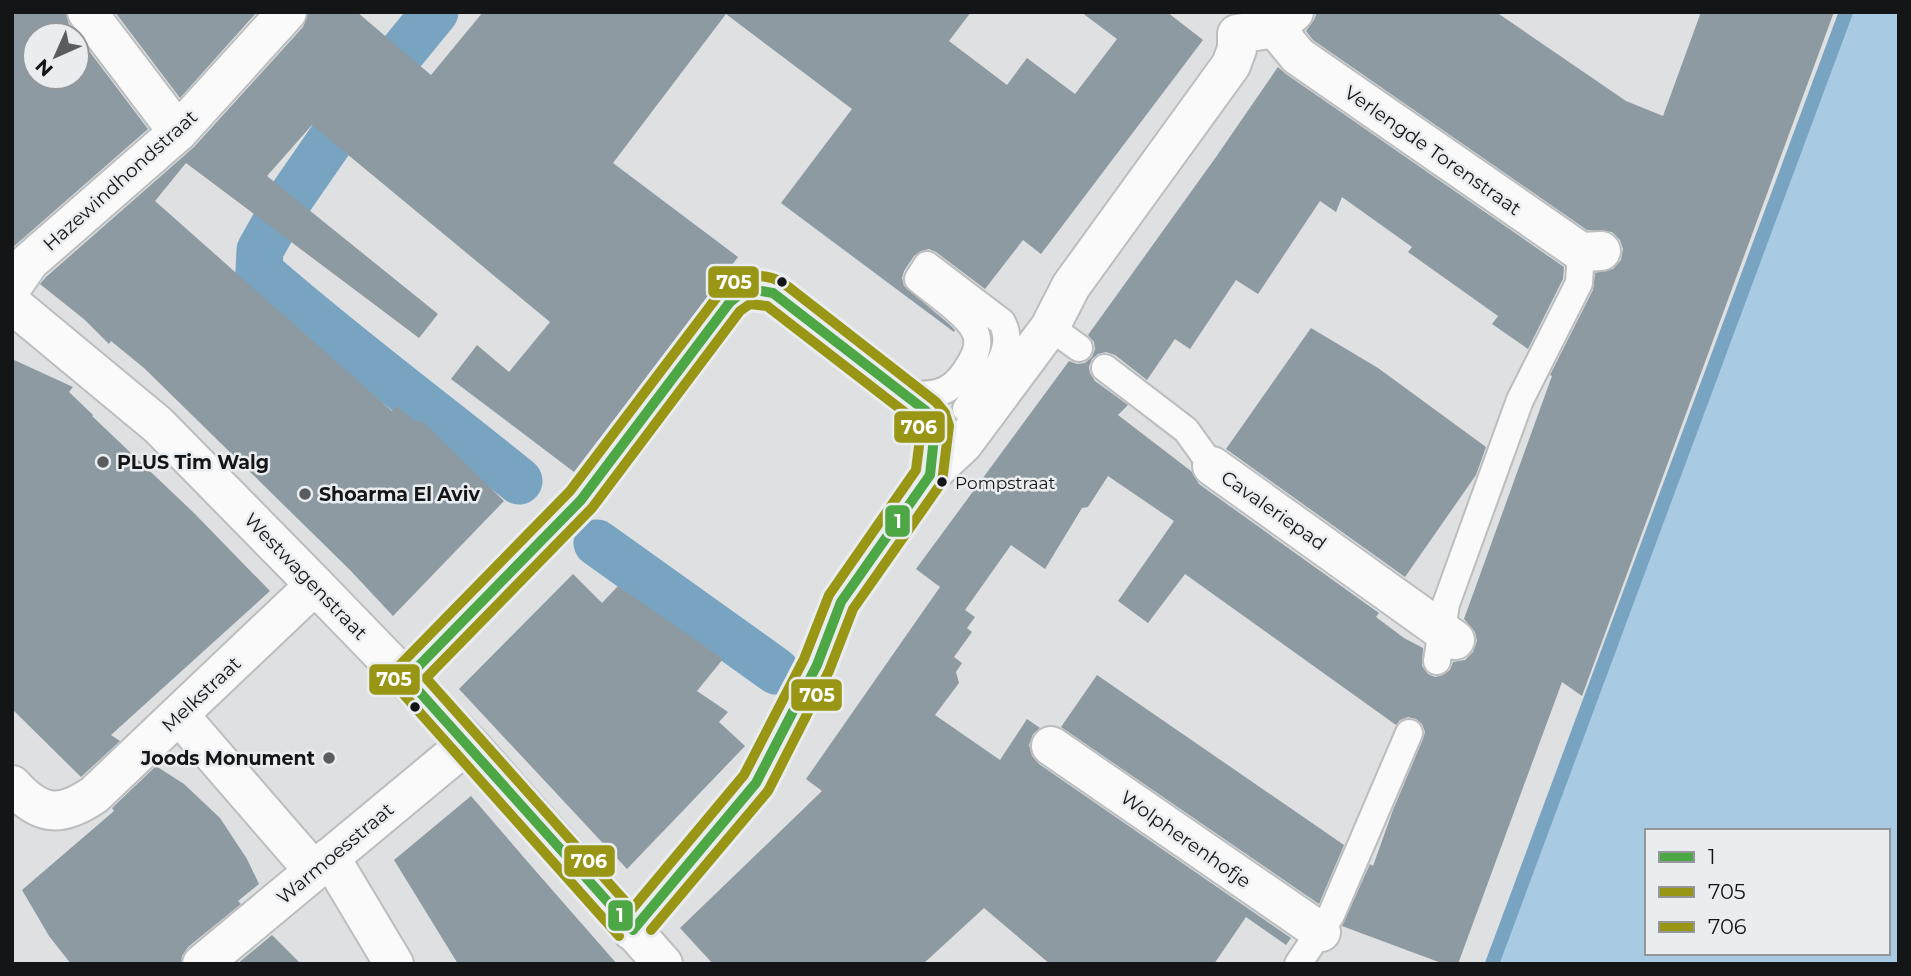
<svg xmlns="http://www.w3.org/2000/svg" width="1911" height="976" font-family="Montserrat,sans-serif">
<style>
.green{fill:#a8cae2;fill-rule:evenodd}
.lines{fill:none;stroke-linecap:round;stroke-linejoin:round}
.stream{stroke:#78a4c2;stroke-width:14}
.canal{stroke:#78a4c2;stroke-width:47}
.building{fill:#8d9aa2}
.service-casing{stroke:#bcbdbe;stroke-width:30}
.pedestrian-casing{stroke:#bcbdbe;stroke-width:42}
.minor-casing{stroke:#bcbdbe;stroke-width:42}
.service{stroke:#fafafa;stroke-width:26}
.pedestrian{stroke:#fafafa;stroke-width:38}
.minor{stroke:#fafafa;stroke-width:38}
.bus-1-casing{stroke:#eaedf0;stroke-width:16}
.bus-2-casing{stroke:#eaedf0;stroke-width:16}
.bus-3-casing{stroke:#eaedf0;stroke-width:16}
.bus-1{stroke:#4da744;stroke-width:10}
.bus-2{stroke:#999615;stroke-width:10}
.bus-3{stroke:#999615;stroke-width:10}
.bus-dot{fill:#141516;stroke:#eaedf0;stroke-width:2.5}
.poi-dot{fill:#5b5c5d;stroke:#eaedf0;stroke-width:2.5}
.labels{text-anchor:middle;stroke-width:5;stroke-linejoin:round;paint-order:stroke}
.bus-label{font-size:17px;fill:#141516;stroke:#eaedf0;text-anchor:start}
.street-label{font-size:19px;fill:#141516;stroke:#eaedf0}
.poi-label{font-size:19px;font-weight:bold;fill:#141516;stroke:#eaedf0;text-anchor:start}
.line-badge{stroke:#eaedf0;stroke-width:2.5}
.badge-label{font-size:19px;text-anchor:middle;font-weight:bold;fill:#fff}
</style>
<rect width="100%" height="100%" fill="#dee0e1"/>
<path class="green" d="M1849 12H1899V964H1494L1535 863ZM1647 831H1888V953H1647Z"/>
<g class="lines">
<path class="stream" d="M1492 964 1846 12"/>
<path class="canal" d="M435 12 332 138 285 206 260 250 259 271C343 345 433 411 519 481
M597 543 776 671"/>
</g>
<path class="building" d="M12 12H66L69 25 77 35H35V77H77V35L148 129 12 248Z
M115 12H257L180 98Z
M308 12H357L431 75 483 12H971L949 41 1007 85 1027 58 1075 94 1117 39 1081 12H1167L1203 40 1041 254 1023 240 985 289 936 252 929 249 921 251 914 256 904 271 902 278 904 286 948 323 955 330 954 332 781 203 852 109 726 14 613 163 738 257 574 472 451 379 477 345 509 372 550 322 312 125 267 176 438 314 419 338 186 163 155 201 392 411 396 406 418 423 421 420 504 501 393 616 350 570 144 368 111 341 109 344 85 320 40 284 46 277 194 147 303 27Z
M1317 12H1496L1626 101 1663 116 1701 12H1834L1582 696 1562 682 1458 964H1444L1342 926 1370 864 1373 866 1393 810 1423 739 1425 732 1422 724 1416 719 1408 717 1400 720 1396 725 1185 574 1148 623 1118 601 1174 521 1108 476 1088 507 1082 508 1045 569 1011 545 965 610 975 617 967 628 972 632 954 657 962 663 956 672 959 683 935 715 1000 760 1027 719 1040 728 1033 734 1029 745 1032 756 1039 764 1291 938 1286 945 1246 917 1214 964H1050L984 908 923 964H713L680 928 822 791 806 779 940 587 916 569 1069 361 1077 364 1085 363 1092 357 1095 349 1094 342 1088 335 1216 157 1278 67 1286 74 1564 267 1563 279 1528 349 1492 324 1498 316 1408 252 1412 247 1342 197 1336 212 1320 201 1258 294 1236 280 1190 349 1175 339 1147 380 1115 355 1106 352 1098 354 1092 359 1089 367 1090 373 1095 381 1128 405 1118 415 1191 471 1199 484 1379 613 1376 617 1404 638 1423 648 1422 666 1428 674 1435 677 1443 675 1450 670 1453 662 1465 660 1473 652 1477 641 1475 632 1464 619 1552 376 1550 375 1593 290 1595 273 1613 269 1621 260 1623 249 1620 240 1612 232 1587 230 1313 40 1306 31 1314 20Z
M1311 328 1378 368 1486 447 1476 475 1405 577 1226 449Z
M12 359 73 387 69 392 93 415 92 416 194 513 270 591 111 735 120 741 81 777 12 709Z
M573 574 602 603 618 586 723 659 697 691 728 712 719 722 745 746 627 869 459 689Z
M1097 675 1344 845 1319 904 1061 727Z
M156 766 184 784 220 818 247 859 259 884 238 901 241 904 188 947 182 956 181 964H71L49 936 22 890 114 811 112 808Z
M471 796 533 868 617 964H458L394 860Z
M272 935 301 964H237Z"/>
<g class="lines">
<g class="service-casing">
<path id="service" d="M1050 327 1079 348
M1105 368 1186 430 1212 466
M906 395C940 396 955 392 972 360 976 353 979 343 976 334 970 315 933 292 918 279L927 265 1002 322C1019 353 983 385 966 409
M1437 661 1446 604 1520 400 1579 283 1581 252
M1298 964 1331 915 1409 733"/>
</g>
<g class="pedestrian-casing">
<path id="pedestrian" d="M87 12 178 132
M1275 28 1298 56 1581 252 1601 251
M12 304 158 425 315 585
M1212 466 1455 640
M1051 746 1321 932"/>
</g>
<g class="minor-casing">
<path id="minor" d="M1237 34 1275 28 1294 12
M12 287 29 262 178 132 287 12
M407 678 581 500 730 302C744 287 755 288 773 293L926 411C940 429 932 453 930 475
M179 715 314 871
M12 785C40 816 60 818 94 795L315 585 468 743 663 964
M330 857 394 964
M632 931 756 783 817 665 841 602 930 475 963 444 1050 327 1071 286 1231 65 1237 49V34
M202 964 468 743"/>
</g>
<use href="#service" class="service"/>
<use href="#pedestrian" class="pedestrian"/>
<use href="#minor" class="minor"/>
<g class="bus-1-casing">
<path id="bus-1" d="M755 290 773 293 926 411 935 428 930 475 841 602 817 665 756 783 633 930 407 678 581 500 730 302 740 294Z"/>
</g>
<g class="bus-2-casing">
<path id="bus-2" d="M619 936 397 687 393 676 397 668 570 491 720 293C737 275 759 271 782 282L936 402 945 413 949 426 942 482 853 609 829 671 768 791 651 930"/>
</g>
<g class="bus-3-casing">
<path id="bus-3" d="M750 304 767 306 916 421 921 430 916 470 829 595 804 659 744 775 632 909 426 678 592 508 740 311Z"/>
</g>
<use href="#bus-1" class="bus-1"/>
<use href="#bus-2" class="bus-2"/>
<use href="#bus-3" class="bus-3"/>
</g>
<g class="bus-dot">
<circle cx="782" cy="282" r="6"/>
<circle cx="942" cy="482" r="6"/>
<circle cx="415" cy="707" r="6"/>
</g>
<g class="poi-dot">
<circle cx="103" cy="462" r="7"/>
<circle cx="305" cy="494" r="7"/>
<circle cx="329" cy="758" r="7"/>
</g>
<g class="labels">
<g class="bus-label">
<text x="955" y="489">Pompstraat</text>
</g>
<g class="street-label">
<text transform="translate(1433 150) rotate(35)" y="7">Verlengde Torenstraat</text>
<text transform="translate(120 180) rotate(-42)" y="7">Hazewindhondstraat</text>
<text transform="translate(1274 510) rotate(35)" y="7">Cavaleriepad</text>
<text transform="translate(306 576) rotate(46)" y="7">Westwagenstraat</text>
<text transform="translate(201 694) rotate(-43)" y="7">Melkstraat</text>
<text transform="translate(1186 839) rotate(35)" y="7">Wolpherenhofje</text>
<text transform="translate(335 853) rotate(-40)" y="7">Warmoesstraat</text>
</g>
<g class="poi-label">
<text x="117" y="469">PLUS Tim Walg</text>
<text x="319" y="501">Shoarma El Aviv</text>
<text x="315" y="765" text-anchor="end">Joods Monument</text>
</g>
</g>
<g class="line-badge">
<rect x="707" y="265" width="53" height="34" rx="7" fill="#999615"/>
<rect x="893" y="410" width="53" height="34" rx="7" fill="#999615"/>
<rect x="884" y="504" width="27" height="34" rx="7" fill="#4da744"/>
<rect x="368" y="663" width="53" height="33" rx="7" fill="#999615"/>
<rect x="790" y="678" width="53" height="34" rx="7" fill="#999615"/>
<rect x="563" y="844" width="53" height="34" rx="7" fill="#999615"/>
<rect x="607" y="899" width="27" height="33" rx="7" fill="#4da744"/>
</g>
<g class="badge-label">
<text x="734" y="289">705</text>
<text x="919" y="434">706</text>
<text x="898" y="528">1</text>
<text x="394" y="686">705</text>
<text x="817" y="702">705</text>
<text x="589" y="868">706</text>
<text x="620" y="922">1</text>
</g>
<rect width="1911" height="976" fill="none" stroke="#141516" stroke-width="28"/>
<rect x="1645" y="829" width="245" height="126" fill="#eaedf0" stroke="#949799" stroke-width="2"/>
<rect x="1659" y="852" width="35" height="10" fill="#4da744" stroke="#949799" stroke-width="2"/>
<text x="1708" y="864" font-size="21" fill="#141516">1</text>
<rect x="1659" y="887" width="35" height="10" fill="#999615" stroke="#949799" stroke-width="2"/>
<text x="1708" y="899" font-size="21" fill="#141516">705</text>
<rect x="1659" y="922" width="35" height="10" fill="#999615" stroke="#949799" stroke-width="2"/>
<text x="1708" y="934" font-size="21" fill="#141516">706</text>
<g transform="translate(56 56) rotate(225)"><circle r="33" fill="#eaedf0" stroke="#949799" stroke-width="2"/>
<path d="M0-5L12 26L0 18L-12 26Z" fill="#5b5c5d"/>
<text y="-10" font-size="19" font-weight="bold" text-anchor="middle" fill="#141516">N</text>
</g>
</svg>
